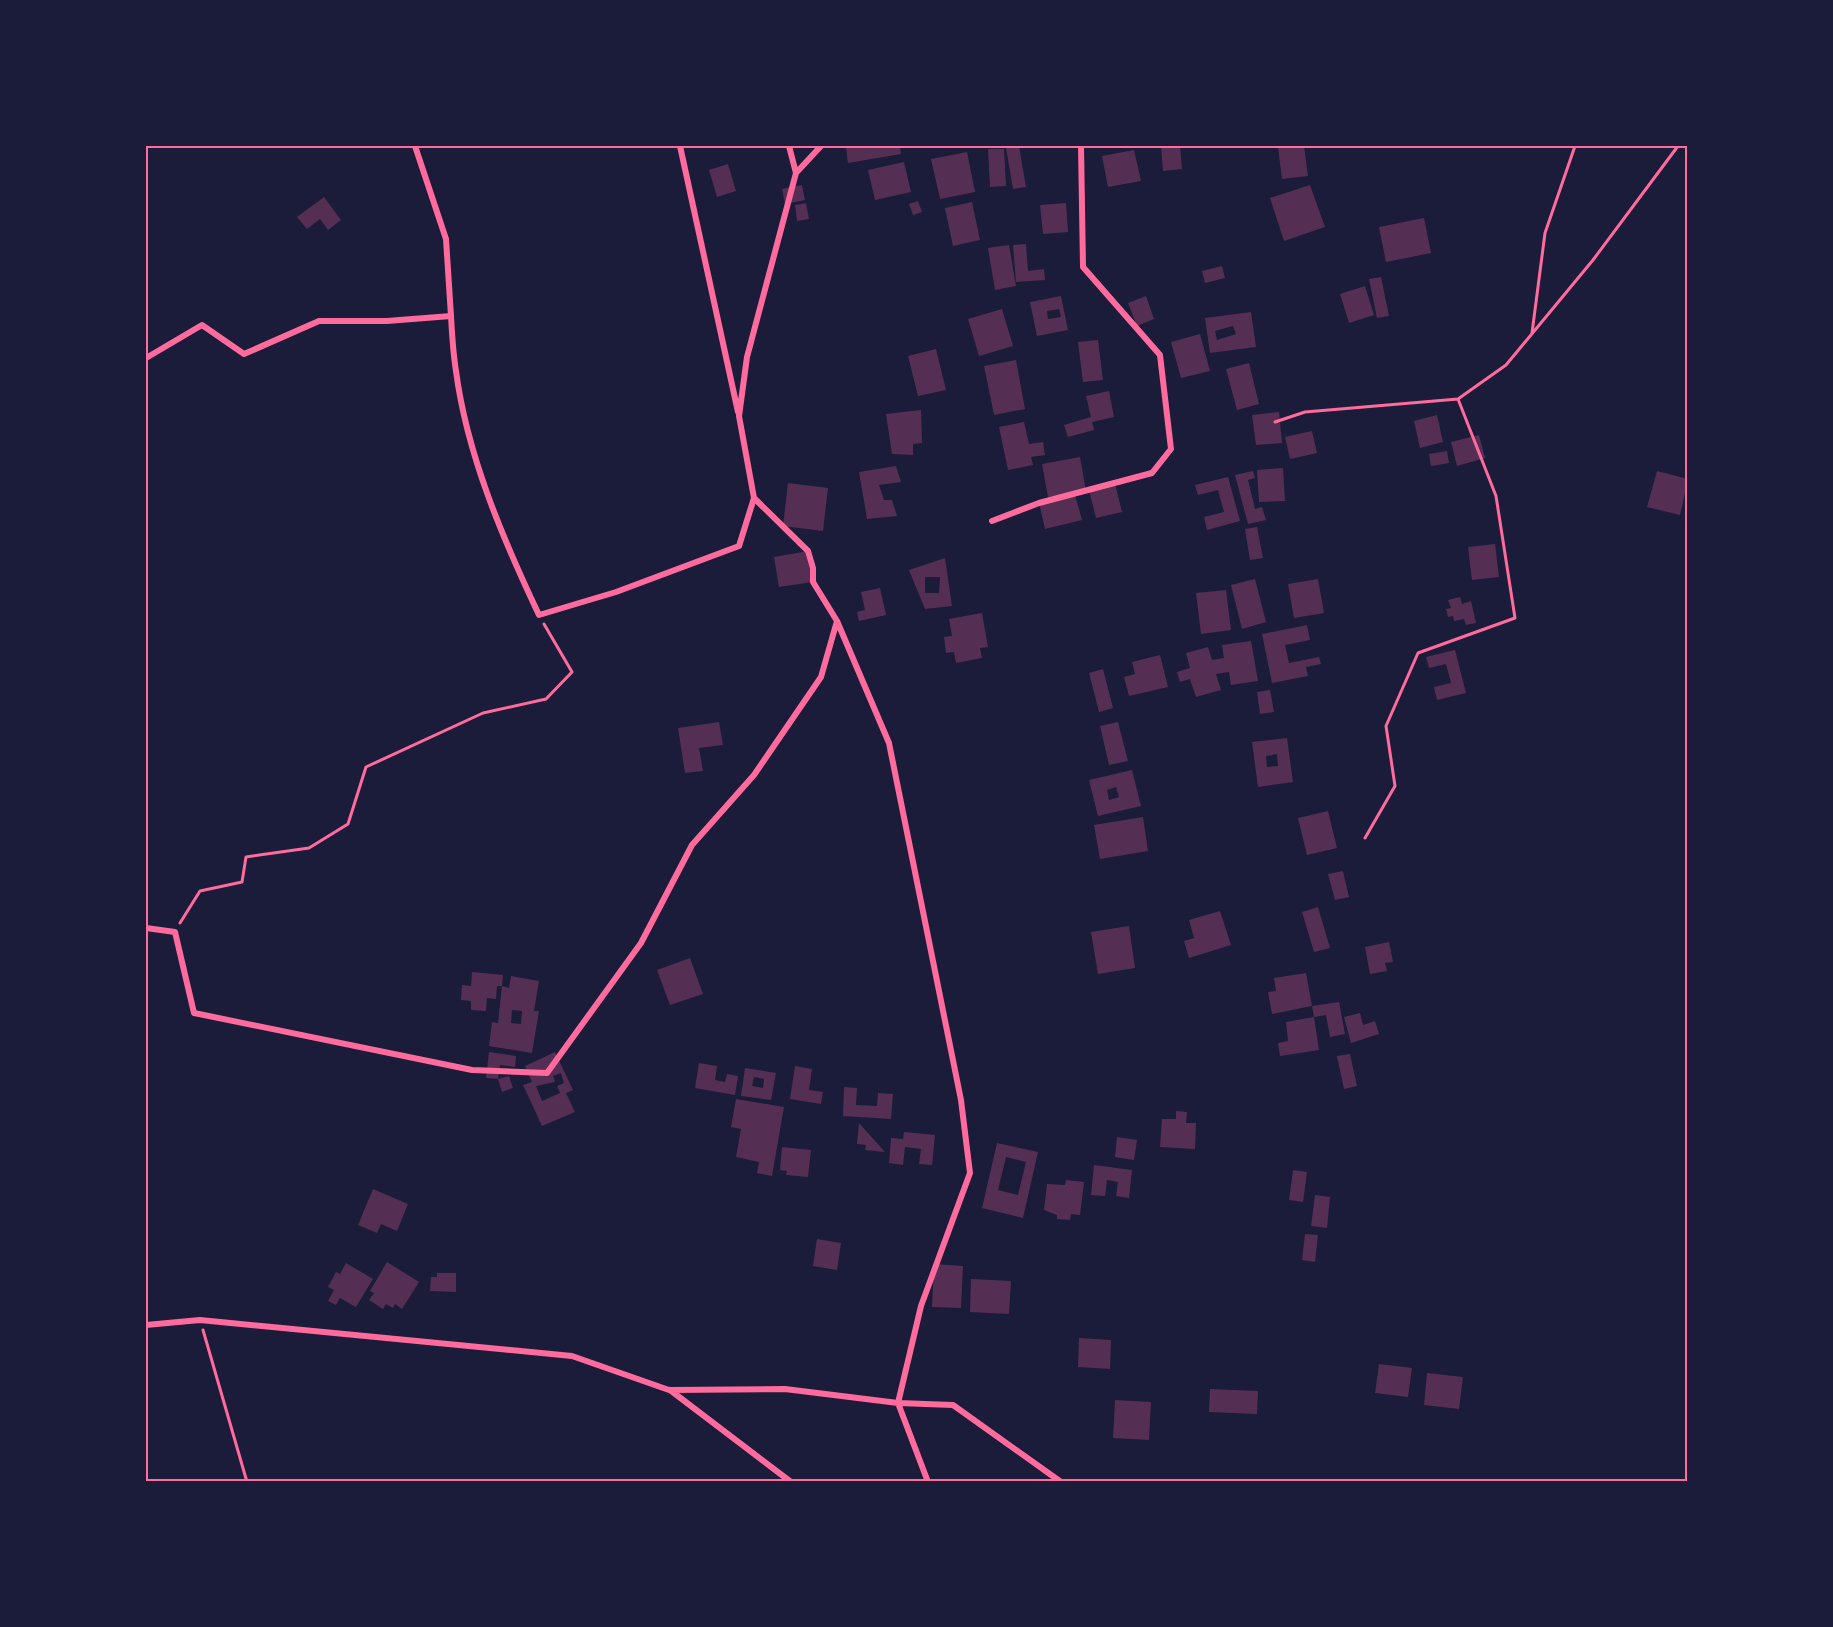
<svg xmlns="http://www.w3.org/2000/svg" width="1833" height="1627" font-family="'Public Sans',sans-serif">
<style>
.building{fill:#542f53;fill-rule:evenodd}
.lines{fill:none;stroke-linecap:round;stroke-linejoin:round}
.path{stroke:#ff6b9d;stroke-width:3}
.minor{stroke:#ff6b9d;stroke-width:6}
.neatline{fill:none;stroke:#ff6b9d;stroke-width:2}
</style>
<rect width="100%" height="100%" fill="#1b1b3a"/>
<path class="building" d="M862 146H900L901 154 848 163 846 148Z
M1019 146 1026 187 1013 189 1006 148Z
M1161 146H1180L1182 169 1163 171Z
M1290 146H1304L1308 176 1282 179 1278 147Z
M988 149H1004L1006 186 990 187Z
M1134 150 1141 181 1108 187 1102 156Z
M967 152 975 192 940 199 931 159Z
M904 162 911 192 875 200 868 170Z
M728 164 736 191 717 197 709 170Z
M802 185 805 200 785 204 782 189Z
M1310 185 1325 227 1284 241 1270 198Z
M324 197 341 220 328 230 320 219 307 229 297 217Z
M918 201 922 212 913 215 909 204Z
M972 202 980 240 953 246 945 208Z
M806 203 809 219 797 221 795 205Z
M1066 203 1068 232 1043 234 1040 205Z
M1424 218 1431 253 1386 262 1379 227Z
M1026 244 1028 271 1044 269 1045 280 1016 282 1013 245Z
M1009 245 1016 286 995 290 988 248Z
M1222 266 1225 278 1205 283 1202 271Z
M1381 277 1389 316 1377 318 1369 279Z
M1365 286 1374 315 1349 323 1340 294Z
M1061 296 1068 330 1037 336 1030 302ZM1059 309 1061 317 1048 319 1047 311Z
M1146 296 1154 319 1137 326 1128 303Z
M1002 309 1013 346 979 356 968 319Z
M1251 312 1256 347 1210 353 1205 318ZM1233 326 1236 334 1217 340 1215 331Z
M1200 334 1210 371 1181 378 1171 342Z
M1098 340 1103 380 1083 382 1078 342Z
M936 349 946 390 918 396 908 356Z
M1016 360 1025 409 994 415 984 366Z
M1249 363 1259 404 1237 410 1226 369Z
M1109 391 1114 417 1092 422 1094 430 1068 437 1064 425 1091 417 1086 396Z
M921 410 922 443 913 444V455L892 454 886 414Z
M1279 412 1282 443 1256 445 1252 415Z
M1437 415 1443 442 1420 448 1414 421Z
M1024 422 1029 444 1043 442 1045 455 1031 457 1033 465 1008 470 999 427Z
M1312 431 1317 453 1290 459 1285 437Z
M1479 435 1485 458 1457 466 1451 442Z
M1447 451 1449 463 1431 466 1429 454Z
M1080 457 1086 491 1048 497 1042 464Z
M896 466 901 482 879 485 884 500H892L897 516 867 519 859 472Z
M1283 468 1285 501 1259 502 1257 470Z
M1253 471 1255 478 1248 480 1255 509 1262 507 1266 520 1248 524 1235 475Z
M1657 471 1688 479 1680 515 1647 507Z
M1228 477 1240 521 1207 530 1204 517 1224 512 1218 490 1198 495 1195 485Z
M788 483 828 488 823 531 783 526Z
M1115 484 1122 512 1096 518 1089 490Z
M1075 495 1082 520 1045 529 1039 503Z
M1257 527 1263 558 1250 560 1245 529Z
M1495 544 1499 577 1472 580 1468 547Z
M808 551 813 582 779 587 774 557Z
M945 558 952 606 925 609 909 570ZM925 577H940L939 593H925Z
M1255 579 1266 622 1242 629 1231 585Z
M1318 579 1324 613 1294 618 1288 584Z
M880 588 886 615 859 621 857 612 865 610 861 592Z
M1226 590 1231 630 1201 634 1196 593Z
M1460 597 1462 604 1471 601 1476 623 1466 625 1464 619 1454 621 1453 616 1448 617 1446 609 1451 608 1448 600Z
M982 613 988 647 980 648 982 658 956 663 954 652 946 653 944 637 952 636 949 619Z
M1307 625 1310 640 1285 645 1289 663 1319 657 1321 664 1306 667 1308 676 1272 683 1262 634Z
M1251 641 1258 681 1231 685 1229 672 1216 674 1221 690 1196 697 1190 679 1180 682 1177 672 1190 668 1186 653 1208 647 1212 660 1224 658 1222 645Z
M1455 650 1466 693 1437 700 1434 687 1451 683 1446 664 1429 668 1426 657Z
M1160 655 1168 687 1129 696 1124 677 1135 674 1132 662Z
M1103 669 1113 708 1099 712 1089 673Z
M1270 690 1274 712 1260 714 1257 692Z
M719 722 723 745 699 748 703 771 685 773 678 728Z
M1118 722 1128 761 1109 765 1100 726Z
M1287 738 1293 782 1258 787 1252 742ZM1277 754 1278 766 1267 767 1266 756Z
M1132 770 1141 806 1098 816 1089 780ZM1116 787 1119 797 1109 800 1107 790Z
M1328 811 1337 848 1307 855 1298 818Z
M1143 817 1148 851 1100 859 1094 825Z
M1343 871 1349 897 1335 900 1328 874Z
M1318 907 1330 948 1314 952 1302 912Z
M1220 911 1231 945 1189 958 1184 941 1194 938 1189 920Z
M1129 926 1135 968 1098 974 1091 932Z
M1389 942 1393 962 1385 963 1387 971 1370 974 1365 947Z
M690 958 703 994 670 1005 657 970Z
M472 972 503 975 502 986H497L496 999 487 998 486 1011 471 1010V1001L461 1000 462 985 471 986Z
M1306 973 1312 1006 1272 1014 1268 992 1276 991 1274 978Z
M511 976 539 981 534 1011H539L532 1053 489 1046 492 1022 498 1023 502 986 509 988ZM512 1010 522 1011 521 1024 511 1023Z
M1339 1002 1345 1034 1330 1037 1326 1015 1314 1017 1312 1006Z
M1360 1013 1363 1025 1375 1021 1379 1034 1351 1043 1344 1017Z
M1314 1017 1319 1050 1280 1056 1278 1043 1288 1041 1286 1022Z
M489 1052 516 1056 515 1067 500 1065 498 1079 509 1076 513 1088 502 1092 498 1079 486 1078Z
M555 1052 573 1090 566 1093 575 1112 542 1126 523 1085 532 1082 525 1066ZM561 1073 564 1083 557 1086 560 1093 542 1101 536 1086 555 1082 553 1076Z
M1350 1054 1357 1086 1344 1089 1337 1056Z
M699 1063 717 1066 715 1080 725 1082 727 1074 738 1076 735 1095 695 1088Z
M795 1066 812 1069 809 1090 823 1092 821 1104 790 1099Z
M745 1068 776 1073 771 1100 741 1096ZM754 1077 764 1079 763 1088 752 1086Z
M844 1087 857 1088 856 1105 877 1106 878 1093 893 1094 891 1119 843 1116Z
M736 1099 784 1107 772 1176 757 1173 759 1162 736 1157 741 1129 731 1127Z
M1176 1111 1187 1112 1186 1123H1196L1195 1149 1160 1147 1162 1119H1176Z
M859 1123 885 1152 865 1150 866 1145 857 1144Z
M904 1132 935 1135 932 1165 919 1164 921 1149 905 1147 903 1165 889 1163 891 1138 903 1139Z
M1117 1137 1137 1140 1134 1160 1115 1157Z
M997 1143 1038 1152 1023 1218 982 1208ZM1006 1157 1026 1162 1018 1195 998 1190Z
M782 1147 811 1150 808 1177 786 1175 787 1171 780 1170Z
M1094 1165 1132 1170 1129 1198 1116 1196 1118 1182 1107 1180 1105 1196 1091 1195Z
M1293 1170 1307 1172 1303 1202 1289 1200Z
M1066 1180 1084 1182 1080 1215 1071 1214 1070 1220 1057 1219V1215L1044 1210 1047 1184 1065 1185Z
M373 1189 408 1204 397 1231 381 1224 377 1233 358 1225Z
M1315 1195 1330 1197 1327 1228 1311 1226Z
M1305 1234 1318 1235 1315 1262 1302 1260Z
M817 1239 841 1243 837 1270 813 1266Z
M387 1262 419 1282 402 1309 395 1304 393 1308 386 1304 383 1309 369 1300 374 1293 370 1291Z
M346 1263 373 1279 356 1307 340 1298 336 1305 328 1301 334 1290 328 1287 336 1272 340 1274Z
M934 1264 963 1266 961 1308 932 1307Z
M437 1273H456V1292L430 1291 431 1277H437Z
M971 1279 1011 1281 1009 1314 970 1312Z
M1079 1338 1111 1340 1110 1369 1078 1367Z
M1379 1364 1412 1368 1408 1397 1375 1393Z
M1427 1373 1463 1377 1459 1409 1424 1405Z
M1210 1389 1258 1391 1257 1414 1209 1412Z
M1115 1400 1151 1402 1149 1440 1113 1438Z"/>
<g class="lines">
<path class="path" d="M1532 333 1545 233 1575 146
M1275 422 1305 412 1458 399 1506 365 1593 260 1678 146
M1365 838 1395 786 1386 726 1418 653 1515 618 1496 496 1458 399
M180 923 200 891 242 882 246 857 309 848 348 824 366 767 483 713 546 699 572 672 544 624
M203 1330 247 1482"/>
<path class="minor" d="M415 146 446 239 451 316
M680 146 738 412
M796 173 821 146
M146 358 202 325 244 354 319 321H387L451 316C452 334 453 353 456 371 467 455 503 539 539 615L616 592 739 546 754 498
M992 521 1039 503 1152 473 1171 449 1160 355 1083 267 1081 146
M837 621 889 743 961 1100 970 1173 921 1306 898 1403 928 1482
M146 928 175 932 194 1013 472 1070 547 1073 641 943 692 845 754 775 821 677 837 621 813 582V568L808 551 754 498 739 416 747 357 796 173 789 146
M146 1325 200 1320 572 1356 669 1390 785 1389 898 1403 953 1405 1061 1482
M670 1390 791 1482"/>
</g>
<rect width="1833" height="1627" fill="none" stroke="#1b1b3a" stroke-width="294"/>
<rect x="147" y="147" width="1539" height="1333" class="neatline"/>
</svg>
